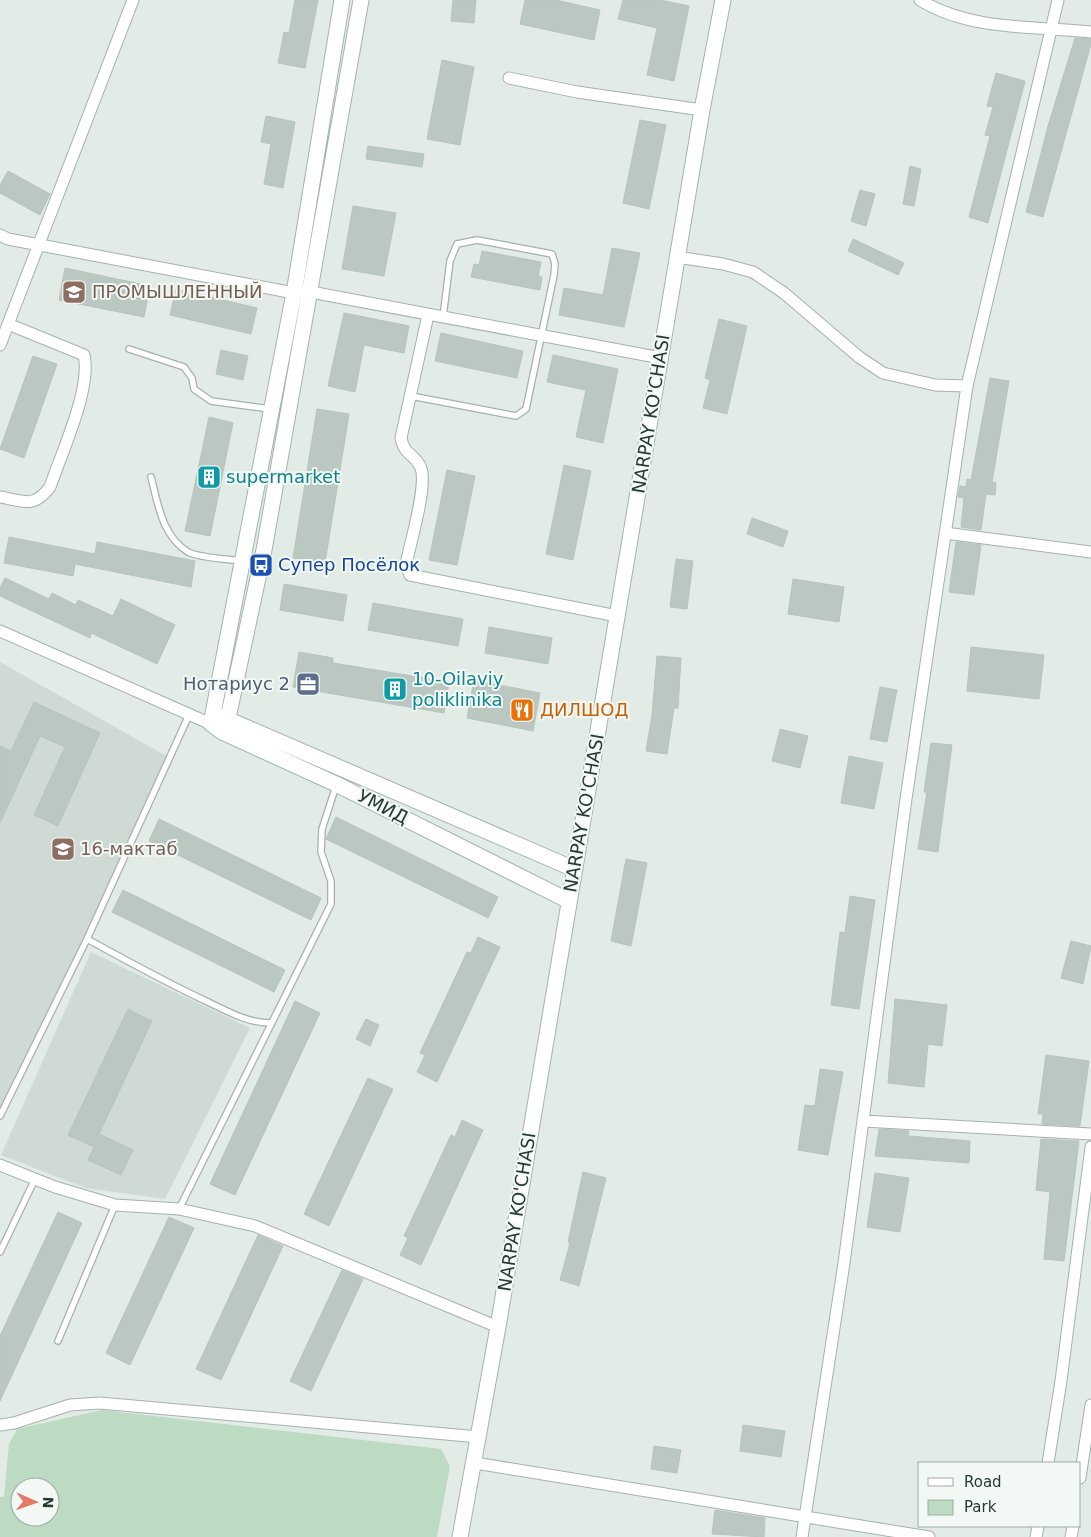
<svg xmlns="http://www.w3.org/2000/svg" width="1091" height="1537" font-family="'DejaVu Sans',sans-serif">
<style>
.built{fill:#d0dad5}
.green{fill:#bddac2;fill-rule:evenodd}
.building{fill:#bac8c1;stroke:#b5c4bc}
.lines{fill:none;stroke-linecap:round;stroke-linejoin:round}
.lane-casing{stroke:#a5b2ac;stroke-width:8}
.street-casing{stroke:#a5b2ac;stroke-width:13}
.secondary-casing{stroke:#a2b5ac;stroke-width:17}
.lane{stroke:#fff;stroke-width:5.5}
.street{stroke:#fff;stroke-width:11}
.secondary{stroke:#fff;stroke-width:15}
.labels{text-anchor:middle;stroke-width:4;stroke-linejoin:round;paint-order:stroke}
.education-label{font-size:18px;fill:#785e54;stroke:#f2f8f4;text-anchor:start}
.street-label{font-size:18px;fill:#243a32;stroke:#f2f8f4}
.culture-label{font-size:18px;fill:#0d838f;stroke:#f2f8f4;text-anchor:start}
.transit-label{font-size:18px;fill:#164399;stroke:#f2f8f4;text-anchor:start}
.service-label{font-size:18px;fill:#4e5e75;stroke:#f2f8f4;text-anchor:end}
.food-label{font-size:18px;fill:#c56008;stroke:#f2f8f4;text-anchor:start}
</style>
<rect width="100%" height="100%" fill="#e2ebe6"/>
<path class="built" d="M0 662 168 757 65 980 0 1113Z
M91 952 250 1028 165 1199 86 1188 1 1155Z"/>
<path class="green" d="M102 1410 441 1449 450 1466 437 1537H0V1497H4L9 1444 17 1429ZM20 1487H50V1517H20Z"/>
<path class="building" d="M295 0H318L305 68 278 63 284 32 289 33Z
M453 0H476L474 23 451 21Z
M525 0H556L600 10 594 40 520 24Z
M623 0H660L689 6 674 81 647 75 657 28 618 19Z
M1075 38 1091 39V44L1043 217 1026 212 1048 126Z
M442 60 474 67 460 145 427 139Z
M996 73 1025 81 988 223 969 217 990 136 985 135 993 107 987 106Z
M266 116 295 122 283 188 264 184 271 144 261 142Z
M640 120 666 125 649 209 623 203Z
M368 146 424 154 422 167 366 159Z
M910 166 921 169 914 206 903 204Z
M8 171 50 194 40 215 0 193V185Z
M860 190 875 194 866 226 851 221Z
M353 206 396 213 384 276 342 269Z
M853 239 904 263 898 275 848 251Z
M612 248 640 253 624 327 559 315 564 288 603 295Z
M482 251 541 262 538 276 542 277 540 290 471 277 474 264 479 265Z
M65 268 150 286 144 317 59 300Z
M176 289 257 308 251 334 170 315Z
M344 313 409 326 404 353 364 345 355 392 328 386Z
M719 319 747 326 727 414 703 408 710 380 705 378Z
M441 333 523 351 517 378 435 361Z
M221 350 248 356 243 380 216 374Z
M553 355 618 369 603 443 576 437 586 390 547 382Z
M33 356 57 364 24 458 0 449Z
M990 378 1009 381 992 482 996 483 995 495 986 494 981 530 961 527 964 498 958 497 960 486 966 487 967 479 971 480Z
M317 409 349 414 325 563 293 558Z
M209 417 233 423 210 536 185 531Z
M564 465 591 471 573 560 546 554Z
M447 470 475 476 457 565 429 560Z
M752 518 788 531 783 547 747 534Z
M9 537 95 554 97 542 195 561 191 587 75 564 73 576 4 563Z
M956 542 981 545 974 595 949 592Z
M676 559 693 561 687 609 670 607Z
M5 578 49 599 52 593 76 605 78 600 113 616 121 599 175 625 157 664 91 633 90 638 0 596V588Z
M793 579 844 587 839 622 788 614Z
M284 584 347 595 343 621 280 610Z
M373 603 463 619 458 646 368 630Z
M489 627 552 638 548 664 485 653Z
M971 647 1044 655 1039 699 967 691Z
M299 652 333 658V663L449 682 444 713 293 687Z
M657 656 681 658 678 708H674L667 754 646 751 652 715Z
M474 680 540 693 533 731 467 718Z
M880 687 897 690 887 742 870 739Z
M34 702 100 733 58 826 34 815 65 747 40 736 0 823V746L11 751Z
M780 729 808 736 800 768 772 761Z
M931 743 952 745 938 852 918 849 927 792H924Z
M849 756 883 763 874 809 841 803Z
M336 817 498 897 488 918 326 839Z
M159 819 321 898 311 920 149 841Z
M626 859 647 863 631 946 611 941Z
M123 890 285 970 274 992 112 912Z
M850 896 875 900 859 1009 831 1005 840 932 845 933Z
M478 937 500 947 437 1082 417 1072 425 1055 420 1053 467 952 471 953Z
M1071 941 1091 946 1083 984 1061 978Z
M895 999 947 1005 942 1046 928 1044 924 1087 888 1083Z
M295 1001 320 1013 235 1195 210 1184Z
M128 1009 152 1021 99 1134 133 1150 121 1175 88 1160 94 1147 68 1135Z
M366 1019 379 1025 370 1046 356 1039Z
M1046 1055 1089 1061 1080 1126 1042 1124 1043 1114H1038Z
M820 1069 843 1072 828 1155 798 1150 805 1105 815 1106Z
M368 1078 393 1089 329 1226 304 1214Z
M462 1120 483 1130 421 1265 400 1255 408 1238 404 1236 451 1135 455 1137Z
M879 1129 909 1131 908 1136 970 1141 969 1163 875 1156Z
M1041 1139 1079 1141 1064 1261 1044 1259 1050 1192 1036 1190Z
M583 1172 606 1178 579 1286 560 1280 570 1243 568 1242Z
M875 1173 909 1178 900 1232 867 1227Z
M58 1212 82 1223 0 1401V1336Z
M169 1217 194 1228 130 1365 106 1353Z
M258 1235 283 1246 221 1380 196 1369Z
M342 1270 363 1279 311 1391 290 1381Z
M743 1425 785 1431 781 1457 740 1451Z
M654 1446 681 1450 677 1473 651 1469Z
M715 1510 765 1518 764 1537 712 1534Z"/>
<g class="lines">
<g class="lane-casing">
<path id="lane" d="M129 349 184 367 192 378 194 389 211 401 270 409
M411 396 516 416 526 409 554 275 555 264 552 254 477 240 457 244 450 261 443 317
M151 477C158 504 162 536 188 552 199 558 228 559 242 561
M87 939C126 960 165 982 206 1001 227 1011 247 1023 271 1023
M0 1116 87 939 189 715
M179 1209 331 904V881L321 852 322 829 336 786
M0 1252 35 1179
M58 1341 115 1205"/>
</g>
<g class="street-casing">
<path id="street" d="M920 0C970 31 1035 26 1091 32
M509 78 577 92 702 110
M0 235 8 239 294 293 311 292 661 358
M677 257 723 264 753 272 784 293 859 357 883 373 935 385 967 386
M428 315 401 438C404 455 414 454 420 466 429 481 410 544 406 564L410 575 617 616
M0 345 133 0
M0 497C24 501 33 509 50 487 61 454 92 388 84 355L8 324
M945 533 1091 552
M0 631 211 724
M864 1121 1091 1134
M0 1165 55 1187 115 1205 179 1209 255 1226 498 1327
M0 1425 14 1423 70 1405 100 1403 479 1437
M475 1463 929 1537
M1048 1463 1061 1381 1091 1147
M1080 1478 1091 1405
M802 1537 844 1263 906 799 967 386 1058 0
M1036 1537 1038 1526
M1071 1537 1073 1526"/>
</g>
<g class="secondary-casing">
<path id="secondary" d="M342 0 294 293 211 724 222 732 336 784 569 901
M220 716 574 869
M222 732 228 718 264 550 361 0
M460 1537 498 1327 702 110 723 0"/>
</g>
<use href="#lane" class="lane"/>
<use href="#street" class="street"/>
<use href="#secondary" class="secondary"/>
</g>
<defs>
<g id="university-square" transform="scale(1.25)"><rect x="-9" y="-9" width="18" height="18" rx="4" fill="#8d6e63" stroke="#f2f8f4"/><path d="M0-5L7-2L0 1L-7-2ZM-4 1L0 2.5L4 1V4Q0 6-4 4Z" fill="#fff"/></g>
<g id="building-square" transform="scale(1.25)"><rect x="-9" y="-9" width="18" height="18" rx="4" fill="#0f9aa8" stroke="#f2f8f4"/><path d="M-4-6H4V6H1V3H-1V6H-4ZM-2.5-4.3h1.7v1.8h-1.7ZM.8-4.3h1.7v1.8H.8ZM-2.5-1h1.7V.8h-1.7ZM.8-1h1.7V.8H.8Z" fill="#fff"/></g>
<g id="bus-square" transform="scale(1.25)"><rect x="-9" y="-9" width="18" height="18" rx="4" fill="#1a4fb4" stroke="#f2f8f4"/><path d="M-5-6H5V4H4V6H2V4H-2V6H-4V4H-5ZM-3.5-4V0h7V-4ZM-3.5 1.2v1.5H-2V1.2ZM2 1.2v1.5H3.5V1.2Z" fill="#fff"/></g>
<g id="office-square" transform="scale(1.25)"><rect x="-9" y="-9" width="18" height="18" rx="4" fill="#5c6f8a" stroke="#f2f8f4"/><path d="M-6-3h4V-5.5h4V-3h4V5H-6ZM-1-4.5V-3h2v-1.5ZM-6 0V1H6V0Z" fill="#fff"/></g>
<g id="restaurant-square" transform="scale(1.25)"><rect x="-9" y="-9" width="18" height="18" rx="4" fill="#e8710a" stroke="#f2f8f4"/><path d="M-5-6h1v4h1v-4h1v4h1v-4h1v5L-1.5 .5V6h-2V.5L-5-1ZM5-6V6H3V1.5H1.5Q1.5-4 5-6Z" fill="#fff"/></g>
<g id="school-square" transform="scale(1.25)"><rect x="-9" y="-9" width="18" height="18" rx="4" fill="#8d6e63" stroke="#f2f8f4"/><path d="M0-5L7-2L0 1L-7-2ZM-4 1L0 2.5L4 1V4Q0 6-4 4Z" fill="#fff"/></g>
</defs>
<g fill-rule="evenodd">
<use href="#university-square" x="74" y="292"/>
<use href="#building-square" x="209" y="477"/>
<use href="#bus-square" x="261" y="565"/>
<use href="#office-square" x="308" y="684"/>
<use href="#building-square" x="395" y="689"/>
<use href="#restaurant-square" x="522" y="710"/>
<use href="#school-square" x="63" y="849"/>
</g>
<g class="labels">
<g class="education-label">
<text x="92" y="298">ПРОМЫШЛЕННЫЙ</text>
<text x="80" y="855">16-мактаб</text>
</g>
<g class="street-label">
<text transform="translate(651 414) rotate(-81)" y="6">NARPAY KO'CHASI</text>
<text transform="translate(383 807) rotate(27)" y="6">УМИД</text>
<text transform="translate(584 813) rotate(-80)" y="6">NARPAY KO'CHASI</text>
<text transform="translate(517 1212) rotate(-81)" y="6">NARPAY KO'CHASI</text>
</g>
<g class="culture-label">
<text x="226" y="483">supermarket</text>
<text x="412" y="685">10-Oilaviy<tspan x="412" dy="21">poliklinika</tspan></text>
</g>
<g class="transit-label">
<text x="278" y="571">Супер Посёлок</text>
</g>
<g class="service-label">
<text x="290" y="690">Нотариус 2</text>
</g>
<g class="food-label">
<text x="540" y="716">ДИЛШОД</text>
</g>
</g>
<rect x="918" y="1462" width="162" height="65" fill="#f2f8f4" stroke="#a0aca6"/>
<rect x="928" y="1478" width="25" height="8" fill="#ffffff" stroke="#a0aca6"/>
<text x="964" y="1487" font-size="15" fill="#243a32">Road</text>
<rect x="928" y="1500" width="25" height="15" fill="#bddac2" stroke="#a0aca6"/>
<text x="964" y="1512" font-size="15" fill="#243a32">Park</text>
<g transform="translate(35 1502) rotate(92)"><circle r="24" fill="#f2f8f4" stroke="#a0aca6"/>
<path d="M0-4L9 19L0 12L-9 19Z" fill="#e57866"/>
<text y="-8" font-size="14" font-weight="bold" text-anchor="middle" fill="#243a32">N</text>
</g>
</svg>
